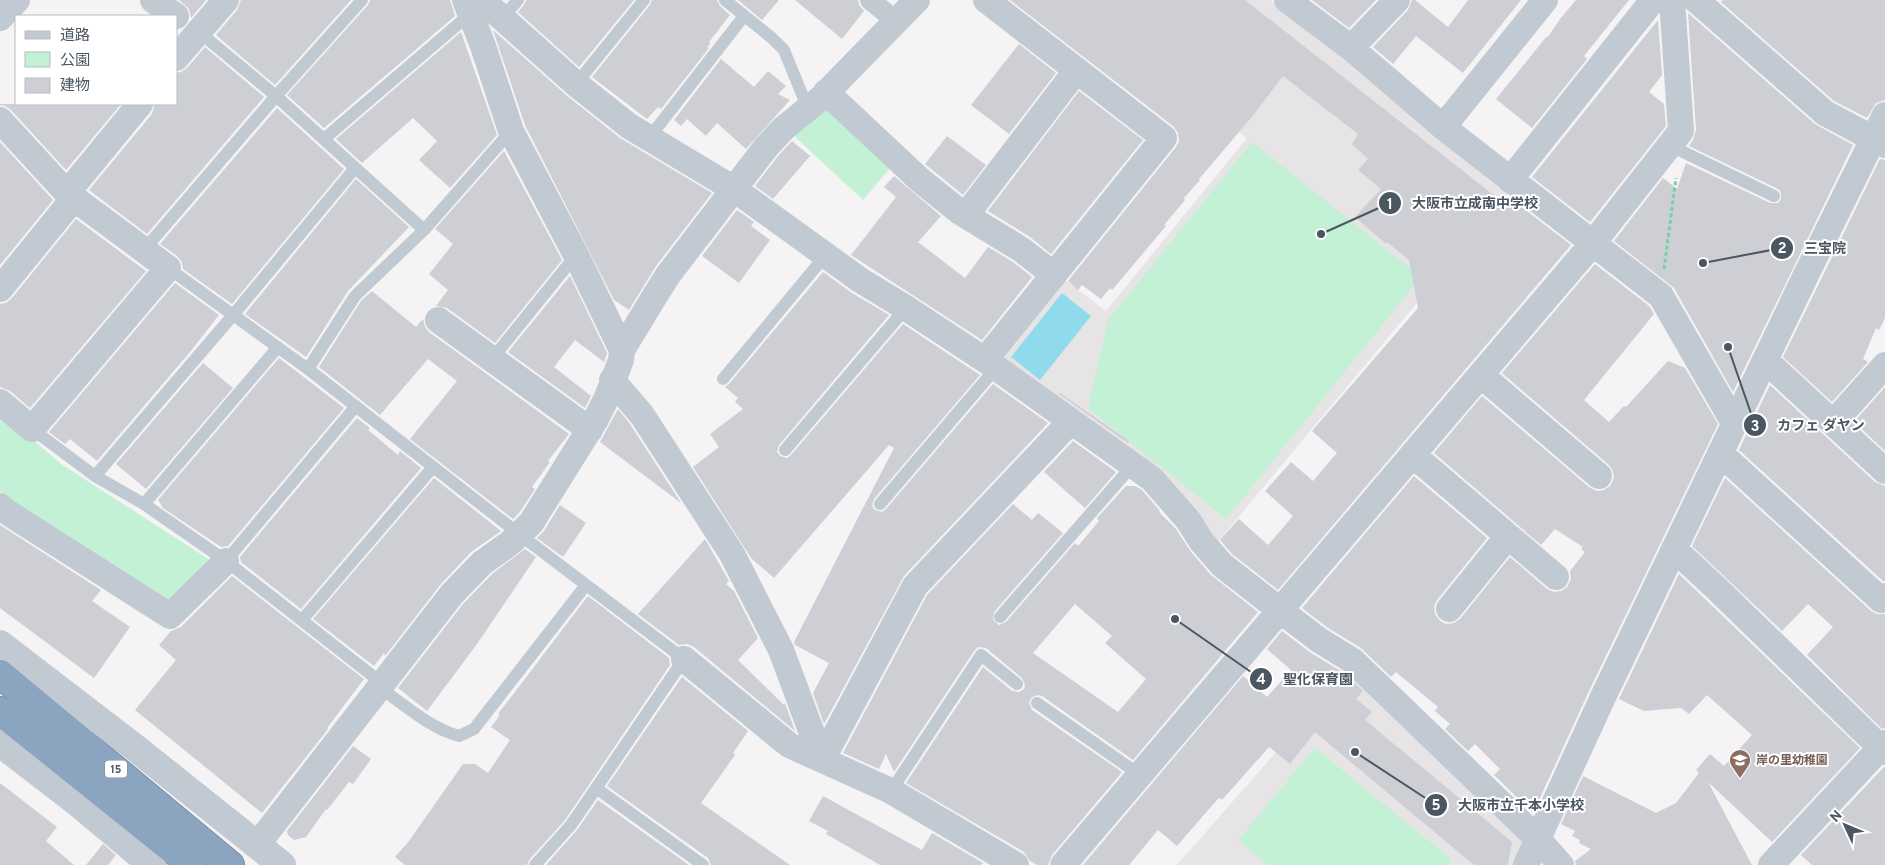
<svg xmlns="http://www.w3.org/2000/svg" width="1885" height="865" font-family="Overpass,'Noto Sans JP',sans-serif">
<style>
.education{fill:#e6e4e5}
.green{fill:#c3f1d5}
.water{fill:#90daee}
.building{fill:#cdcfd5;fill-rule:evenodd}
.lines{fill:none;stroke-linecap:round;stroke-linejoin:round}
.motorway-casing{stroke:#7690ad;stroke-width:30}
.path{stroke:#7ad0a6;stroke-width:3;stroke-dasharray:4 2.5;stroke-linecap:butt}
.service{stroke:#c1cad2;stroke-width:12}
.pedestrian{stroke:#c1cad2;stroke-width:20}
.minor{stroke:#c1cad2;stroke-width:26}
.tertiary{stroke:#c1cad2;stroke-width:28}
.motorway{stroke:#8ba5c1;stroke-width:28}
.labels{text-anchor:middle;stroke-width:4;stroke-linejoin:round;paint-order:stroke}
.shield{fill:#fff;stroke:#808990;stroke-width:1}
.shield-label{font-size:11px;font-weight:bold;fill:#4a5661}
.education-label{font-size:12px;font-weight:bold;fill:#785e54;stroke:#fff;text-anchor:start}
.leader{fill:none;stroke:#4a5661;stroke-width:2}
.callout-dot{fill:#4a5661;stroke:#fff;stroke-width:2}
.mark-label{font-size:15px;text-anchor:middle;font-weight:bold;fill:#fff}
.callout-label{font-size:14px;text-anchor:middle;font-weight:bold;fill:#4a5661;stroke:#fff;stroke-width:4;stroke-linejoin:round;paint-order:stroke}
</style>
<rect width="100%" height="100%" fill="#f5f3f3"/>
<path class="education" d="M1068 0H1270L1510 191 1216 544 998 362 1061 277 1106 311 1247 138Z
M1349 669 1521 835 1523 847 1515 865H1177Z"/>
<path class="green" d="M823 105 891 167 863 200 791 133Z
M1252 142 1421 277 1226 519 1088 408 1108 320Z
M0 411 61 464 213 562 172 606 19 507 0 491Z
M1315 748 1452 860 1448 865H1268L1238 840Z"/>
<path class="water" d="M1062 293 1091 316 1040 380 1011 357Z"/>
<path class="building" d="M179 0H206L191 18 189 9Z
M241 0H351L275 85 216 35 237 10Z
M370 0H450L455 16 324 128 287 95 368 5Z
M526 0H634L579 67 518 12 524 5Z
M652 0H717L720 6 730 15 709 42 710 44 707 47 709 48 661 109 658 107 647 119 592 77 650 5Z
M738 0H779L762 20Z
M795 0H858L859 5 864 11 842 39Z
M1010 0H1245L1505 204 1510 198 1571 245 1278 590 1232 554 1220 540 1239 519 1268 545 1293 516 1265 491 1291 462 1313 481 1337 453 1312 431 1418 308 1409 260 1387 242 1386 244 1355 217 1381 189 1358 170 1368 159 1352 144 1358 134 1283 76 1251 118 1199 179 1200 180 1184 198 1185 200 1164 225 1166 226 1112 290 1110 288 1101 299 1082 285 1078 290 1068 281 1176 147 1179 141 1178 133 1173 126Z
M1312 0H1376L1349 28Z
M1412 0H1415L1448 27 1468 0H1521L1463 73 1416 36 1393 64 1373 47 1408 10Z
M1576 0H1629L1584 56 1587 59 1532 128 1496 99 1547 36 1548 37 1560 19Z
M1723 0H1885V100L1876 103 1867 118 1834 101 1721 2Z
M1688 13 1815 124 1853 145 1733 392 1674 288 1614 241 1663 178 1677 189 1686 163 1770 203H1778L1781 199V192L1778 189 1689 146 1693 140 1696 130Z
M1658 20 1662 75 1649 92 1664 104 1666 126 1590 222 1532 177Z
M493 30 566 95 620 138 712 193 656 266 629 310 614 300 525 125Z
M461 32 497 135 450 188 419 160 437 141 413 118 362 163 336 139Z
M1019 44 1056 73 1009 134 971 105Z
M205 47 264 97 147 234 89 190 152 114 155 104H176V73L181 72 187 68Z
M721 59 754 87 768 71 786 86 778 94 790 100 746 149 717 123 706 136 687 119 681 126 674 120Z
M1079 91 1143 140 1051 254 1030 237 988 211Z
M0 104H121L66 170 11 110 5 106 0 105Z
M277 108 344 169 232 304 183 269 182 262 177 256 160 244Z
M947 136 986 165 963 195 925 164Z
M792 141 810 156 773 199 755 186 778 156Z
M0 142 53 200 0 265Z
M504 151 562 260 495 343 447 308 436 306 448 290 429 274 453 244 435 229Z
M1880 159 1885 160V318L1879 330 1876 328 1863 359 1868 362 1832 402 1783 357Z
M894 176 941 216 918 242 965 278 988 247 1013 262 1032 277 982 340 851 255 896 197 884 187Z
M356 179 409 227 348 291 306 357 245 314Z
M737 210 754 222 751 226 770 240 739 283 702 256Z
M76 219 146 271 30 408 10 391 0 387V304L6 303 12 298Z
M1595 264 1649 306 1654 314 1584 400 1609 422 1624 406 1626 407 1668 361 1685 368 1718 424 1589 691 1533 813 1494 775 1500 769 1475 744 1468 751 1445 729 1450 724 1435 711 1438 707 1396 672 1391 677 1361 648 1328 628 1302 608 1414 476 1487 538 1437 600 1434 606 1435 614 1440 621 1446 624 1454 623 1460 619 1510 557 1547 589 1554 592 1561 591 1567 587 1571 579 1570 571 1585 552 1581 549 1583 547 1555 529 1541 545 1434 453 1482 396 1589 487 1597 491 1604 490 1610 486 1614 478 1613 471 1609 465 1502 373Z
M823 272 852 293 889 315 779 445 777 452 780 456 787 458 791 455 903 324 980 375 874 499 872 506 875 510 882 512 886 509 993 384 1048 423 904 576 824 724 813 693 829 663 795 645 794 642 894 448 889 445 774 578 751 558 693 467 719 447 710 434 743 409 735 402 738 398 725 387 729 384Z
M570 276 607 353 604 362 575 340 554 367 591 396 585 408 508 352Z
M175 283 219 315 190 352 97 461 70 439 65 444 49 432Z
M372 291 416 327 423 319 425 327 429 332 569 434 548 461 550 462 532 487 535 489 519 513 513 519 410 439 457 381 428 359 380 415 319 367 361 301Z
M279 358 344 408 228 546 221 547 163 508 158 500Z
M203 363 233 388 146 489 116 464Z
M1770 385 1875 482 1885 486V581H1883L1739 450Z
M1885 387V451L1854 422Z
M1060 393 1129 441 1128 443 1059 394Z
M618 409 630 424 681 503 600 442Z
M357 418 370 428 368 430 398 455 400 451 421 468 301 609 241 562 240 557Z
M1073 441 1116 472 1085 508 1044 472Z
M434 478 501 531 471 552 441 584 385 656 384 653 374 666 313 619Z
M1725 478 1871 611 1877 614H1885V728L1882 729 1807 655 1833 627 1808 604 1782 631 1692 546Z
M1126 486H1135L1142 490 1160 511 1159 512 1176 529 1191 552 1211 575 1258 612 1133 760 1042 696 1037 695 1031 698 1029 703 1032 710 1122 772 1052 855 1048 865H1037L1030 861 1024 852 906 783 983 667 1012 691 1019 692 1024 689 1025 685 1022 678 986 648 978 647 974 651 894 772 886 754 879 769 843 753 927 595 1013 504 1032 520 1038 513 1063 533 994 612 993 620 999 625 1006 622 1075 543 1078 546 1099 521 1097 518ZM1075 604 1112 636 1105 643 1146 679 1118 712 1033 653Z
M560 505 586 523 563 557 537 538 544 531Z
M0 525 101 590 92 601 130 627 94 678 0 608Z
M705 539 729 581 726 584 734 591 758 638 738 660 784 705 785 703 795 731 694 647 687 644 679 645 638 614Z
M525 549 536 557 477 644 427 711 398 688 463 604 492 574Z
M1679 574 1860 748 1772 842 1708 782 1752 865H1576L1575 861 1591 849 1579 843 1580 840 1572 836 1575 831 1561 824 1583 776 1656 813 1676 803 1699 773 1696 770 1710 754 1724 766 1752 735 1707 695 1689 714 1681 708 1644 711 1619 699Z
M232 576 364 679 327 728 328 729 262 813 135 710 176 660 159 645 171 631 181 627Z
M588 596 669 658 670 665 565 820 529 860 527 865H405L395 857 409 841 463 764H475L488 773 510 740 491 727 500 715 498 714Z
M1282 631 1311 653 1344 673 1363 691 1356 699 1372 712 1365 720 1512 842 1508 865H1474L1315 732 1290 764 1269 747 1222 800 1219 798 1209 809 1177 846 1158 830 1129 865H1083L1243 676 1267 697 1291 670 1267 649Z
M682 677 748 731 733 753 735 755 701 803 790 865H711L708 858 607 786Z
M353 746 371 759 353 784 349 782 327 810 326 809 306 837 294 840 288 835 287 831Z
M1884 767H1885V865H1812L1801 855Z
M0 783 57 827 46 841 74 865H0Z
M823 796 922 850 932 833 983 863 981 865H880L826 834 828 831 809 821Z
M598 800 689 865H546L577 830Z
M103 844 116 855 108 865H86Z"/>
<g class="lines">
<g class="motorway-casing">
<path id="motorway" d="M0 674 230 865
M0 711 192 865"/>
</g>
<path class="path" d="M1664 269 1676 178"/>
<path class="service" d="M725 0 772 38 784 50 808 109
M502 18 518 0
M198 31 276 96 424 230
M576 84 644 0
M511 131 424 230 355 296 308 369 519 534 684 659 571 825 535 865
M1681 136 1679 150 1774 196
M649 138 744 16
M324 139 470 14
M144 250 276 96 362 0
M168 268 308 369
M492 359 576 255
M723 379 825 256
M32 429 95 476 144 504 226 561 356 406
M785 450 906 308
M95 476 234 314 355 168
M144 504 278 347
M880 504 996 368
M226 561 383 684
M1000 617 1132 466
M302 620 433 467
M380 688C405 705 430 728 459 736L474 729 586 585
M1037 703 1140 775
M596 788 703 865
M891 791 981 655 1017 684"/>
<path class="pedestrian" d="M870 0 896 21"/>
<path class="minor" d="M153 0 176 16
M465 0 483 46 511 131 576 255 622 350
M482 0 576 84 629 126 734 189 860 280 906 308 991 364 1152 479 1188 520 1202 542 1222 565 1281 611 1319 640 1353 661 1538 839 1561 865
M1287 0 1351 48 1443 127 1661 296 1734 423
M1696 0 1825 113 1885 145
M0 18 17 0
M1351 48 1397 0
M176 58 226 0
M826 92 920 180 960 212 1022 250 1054 275
M0 120 67 193 168 268 32 429 0 402
M1443 127 1545 0
M1510 180 1653 0
M67 193 140 104
M966 215 1076 71
M0 289 74 198
M438 320 590 430
M985 360 1164 138 986 0
M1765 360 1885 471
M1481 375 1599 476
M612 380 642 415 732 554 781 650 822 760
M1833 423 1885 365
M1720 453 1881 600 1885 596
M1413 455 1556 577
M0 506 7 512 170 616 226 561
M1674 549 1715 587 1885 752
M1449 609 1508 536
M684 659 789 745 891 791 1016 865
M822 760 915 586 1070 422
M257 845 452 594 482 563 510 543 531 523 596 419 607 397 621 360 622 350 653 299 668 275 767 146 784 128 820 99 917 0
M1063 865 1593 243 1681 131 1672 0
M1526 865 1603 697 1807 273 1885 115
M1771 865 1885 743"/>
<path class="tertiary" d="M0 644 133 746 282 865
M0 743 79 804 152 865"/>
<use href="#motorway" class="motorway"/>
</g>
<defs>
<g id="school-pin" transform="scale(1.125)"><path d="M0 17L-7.5 6A9.5 9.5 0 1 1 7.5 6Z" fill="#8d6e63" stroke="#fff"/><path d="M0-5L7-2L0 1L-7-2ZM-4 1L0 2.5L4 1V4Q0 6-4 4Z" fill="#fff"/></g>
</defs>
<g fill-rule="evenodd">
<use href="#school-pin" x="1740" y="760"/>
</g>
<g class="labels">
<rect class="shield" x="105" y="760.5" width="22" height="17" rx="4"/>
<g class="shield-label">
<text x="116" y="773">15</text>
</g>
<g class="education-label">
<text x="1756" y="764">岸の里幼稚園</text>
</g>
</g>
<path class="leader" d="M1321 234L1390 203M1703 263L1782 248M1728 347L1755 425M1175 619L1261 679M1355 752L1436 805"/>
<g class="callout-dot">
<circle cx="1321" cy="234" r="5"/>
<circle cx="1703" cy="263" r="5"/>
<circle cx="1728" cy="347" r="5"/>
<circle cx="1175" cy="619" r="5"/>
<circle cx="1355" cy="752" r="5"/>
<circle cx="1390" cy="203" r="12"/>
<circle cx="1782" cy="248" r="12"/>
<circle cx="1755" cy="425" r="12"/>
<circle cx="1261" cy="679" r="12"/>
<circle cx="1436" cy="805" r="12"/>
</g>
<g class="mark-label">
<text x="1390" y="209">1</text>
<text x="1782" y="253">2</text>
<text x="1755" y="431">3</text>
<text x="1261" y="684">4</text>
<text x="1436" y="810">5</text>
</g>
<g class="callout-label">
<text x="1475" y="208">大阪市立成南中学校</text>
<text x="1825" y="253">三宝院</text>
<text x="1821" y="430">カフェ ダヤン</text>
<text x="1318" y="684">聖化保育園</text>
<text x="1521" y="810">大阪市立千本小学校</text>
</g>
<rect x="15" y="15" width="162" height="90" fill="#ffffff" stroke="#b7bbc0"/>
<rect x="25" y="31" width="25" height="8" fill="#c1cad2" stroke="#b7bbc0"/>
<text x="60" y="40" font-size="15" fill="#4a5661">道路</text>
<rect x="25" y="52" width="25" height="15" fill="#c3f1d5" stroke="#b7bbc0"/>
<text x="60" y="65" font-size="15" fill="#4a5661">公園</text>
<rect x="25" y="78" width="25" height="15" fill="#cdcfd5" stroke="#b7bbc0"/>
<text x="60" y="90" font-size="15" fill="#4a5661">建物</text>
<g transform="translate(1845 825) rotate(314)" stroke="#ffffff" stroke-width="4" paint-order="stroke">
<path d="M0-4L9 19L0 12L-9 19Z" fill="#4a5661"/>
<text y="-8" font-size="14" font-weight="bold" text-anchor="middle" fill="#4a5661">N</text>
</g>
</svg>
